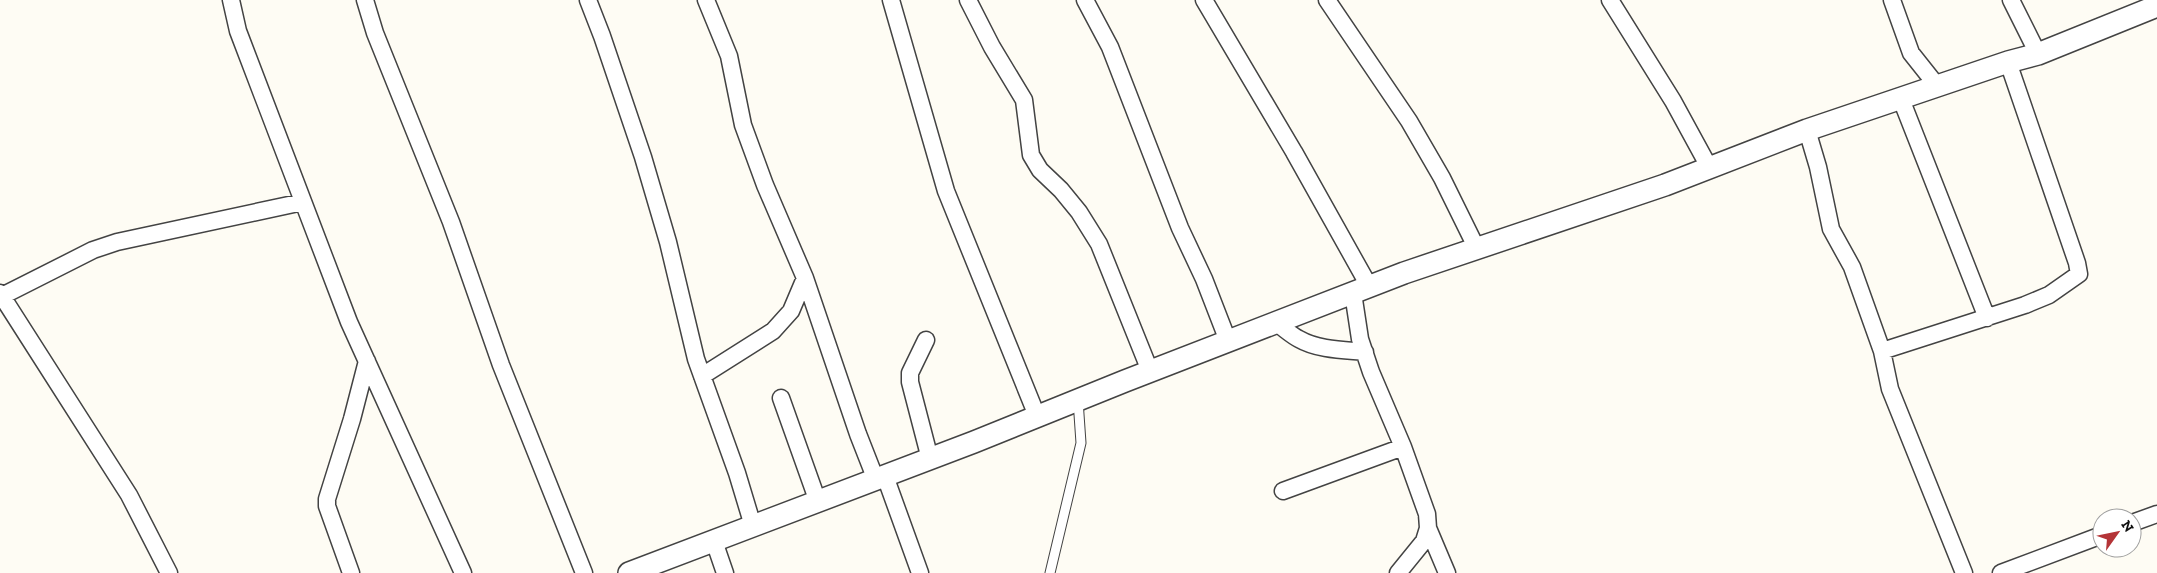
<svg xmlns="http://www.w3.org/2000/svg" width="2157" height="573" font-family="'Zilla Slab',serif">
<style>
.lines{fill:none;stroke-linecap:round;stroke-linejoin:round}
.service-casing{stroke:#434343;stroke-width:11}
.minor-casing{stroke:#434343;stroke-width:19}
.tertiary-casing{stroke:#434343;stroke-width:24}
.service{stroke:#fff;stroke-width:9}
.minor{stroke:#fff;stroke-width:16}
.tertiary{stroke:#fff;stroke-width:21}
</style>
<rect width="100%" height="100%" fill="#fefcf4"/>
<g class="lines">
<g class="service-casing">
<path id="service" d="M1050 573 1081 443 1078 400"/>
</g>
<g class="minor-casing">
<path id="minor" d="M231 0 238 31 349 322 463 573
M365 0 375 33 451 222 501 365 584 573
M588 0 602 36 643 157 668 242 696 359 737 473 753 526
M706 0 729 56 743 125 765 185 805 278 858 434 876 480
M891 0 946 191 1037 416
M968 0 992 47 1024 100 1031 155 1040 170 1061 190 1079 212 1099 244 1150 371
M1085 0 1110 47 1180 228 1204 279 1228 341
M1204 0 1294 152 1369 286
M1327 0 1409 121 1442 178 1477 249
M1610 0 1673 101 1709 167
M1892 0 1911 53 1938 87
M2011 0 2038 54
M1901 99 1987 318
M1807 130 1818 167 1831 229 1852 267 1882 351 1890 389 1964 573
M0 293 129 495 169 573
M1353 293 1360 339 1371 372 1403 447 1427 514 1428 528 1424 541 1398 573
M2 296 93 250 117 242 303 202
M1276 323C1284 328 1291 335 1299 339 1318 350 1344 350 1365 352
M926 340 910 373V382L930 459
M1882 351 2025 305 2049 295 2079 274 2077 263 2008 62
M702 376 773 331 791 311 805 278
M781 398 818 502
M885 476 920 573
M1283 491 1403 447
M2132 523 2157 514
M1428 528 1447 573
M714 541 725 573
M351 573 327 506V499L352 419 367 361
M2001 573 2102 535"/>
</g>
<g class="tertiary-casing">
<path id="tertiary" d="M629 573 974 442 1125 381 1404 273 1665 185 1807 130 2008 62 2038 54 2157 6"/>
</g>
<use href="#service" class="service"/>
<use href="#minor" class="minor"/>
<use href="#tertiary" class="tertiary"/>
</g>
<g transform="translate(2117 533) rotate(57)"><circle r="24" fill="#ffffff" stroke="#9f9f9f"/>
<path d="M0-4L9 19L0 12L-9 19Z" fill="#b43437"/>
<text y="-8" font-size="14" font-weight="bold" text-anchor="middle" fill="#101010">N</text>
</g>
</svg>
